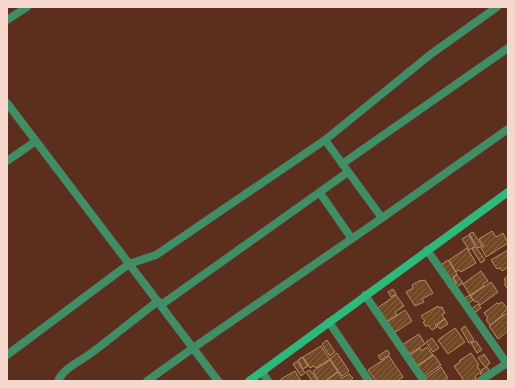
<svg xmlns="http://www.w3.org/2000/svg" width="515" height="388" font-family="'Work Sans',sans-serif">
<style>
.building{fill:url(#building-hatch);stroke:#b78b68}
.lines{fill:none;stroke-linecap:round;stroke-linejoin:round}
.street{stroke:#418d66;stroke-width:8}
.secondary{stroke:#2eb97c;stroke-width:8}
</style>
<defs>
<pattern id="building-hatch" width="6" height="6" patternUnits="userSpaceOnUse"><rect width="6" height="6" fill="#704826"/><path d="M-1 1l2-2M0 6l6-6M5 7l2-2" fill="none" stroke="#856244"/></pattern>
</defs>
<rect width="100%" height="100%" fill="#5c2e1e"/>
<path class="building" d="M492 231 496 237 503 233 508 243 486 257 481 248 484 246 479 239Z
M473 232 482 246 478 248 469 234Z
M469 235 475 246 469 250 462 239Z
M476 247 485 260 481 263 472 249Z
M467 248 476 263 461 272 459 270 456 272 449 260Z
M508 250V267L502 271 500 268 497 269 491 260Z
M448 260 457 274 453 277 456 283 449 288 440 271 442 264Z
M481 271 488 281 483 284 484 286 470 295 463 284Z
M457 275 463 283 455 288 453 286 457 283 453 278Z
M508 276V288H507L504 284 506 283 504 279Z
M425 280 433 293 422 299 424 302 415 306 406 292 413 288 412 285 419 281Z
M491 282 498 292 480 305 477 301 475 302 470 296Z
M393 289 396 294 391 297 388 292Z
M396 295 404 306 395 312 397 315 385 323 376 309Z
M470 295 473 300 468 304 463 299Z
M502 302 508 309 502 314 503 315 490 325 486 320 488 318 484 313 497 303 498 304Z
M478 304 481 308 473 314 470 310Z
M438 306 439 308 442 307 445 313 442 315 445 319 435 325 437 327 432 330 428 325 426 327 423 322 425 321 421 316Z
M405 310 412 321 394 333 387 322Z
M507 313 508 315V331L498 339 489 326Z
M445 319 448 324 440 329 437 325Z
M465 326 474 340 469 343 461 329Z
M455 328 465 342 448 354 438 340Z
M419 334 425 344 408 355 402 345Z
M432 338 439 348 433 352 426 342Z
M327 340 335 352 330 356 322 344Z
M476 341 482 350 477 353 471 343Z
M321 346 330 359 316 368 314 366 310 368 303 357Z
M427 347 433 355 415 367 408 356 420 348 421 351Z
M387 350 390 354 381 360 378 356Z
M337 353 349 371 342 376 330 359Z
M471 353 479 365 477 366 481 372 475 376 476 379 473 381H464L454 366 460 362 459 361Z
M484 354 490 363 485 367 478 358Z
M434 355 441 365 422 378 415 368Z
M389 356 403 377 397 381H376L368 370Z
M302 357 308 366 303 369 298 360Z
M330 360 338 372 325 381H319L313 371Z
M297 361 305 373 301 376 293 364Z
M441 367 448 378 443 381H424L423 380Z
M487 367 490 372 483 377 480 374 483 372 481 370Z
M310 370 318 381H312L306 372Z
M295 371 301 381H281V379Z
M338 372 342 378 349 374 353 378 349 381H325Z"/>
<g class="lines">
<path class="street" d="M7 20 27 7
M7 103 218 381
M325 140 382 218
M7 161 36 141
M342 164 508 48
M320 193 352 239
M427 250 508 365
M365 295 424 381
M161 305 348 172
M329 322 369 381
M7 355 129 264 156 255 325 140 431 54 497 7
M262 372 268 381
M58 381C63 368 83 360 94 351 115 335 136 318 158 301
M147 381 193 348 382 218 508 129
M480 381 507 363"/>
<path class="secondary" d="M249 381 508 192"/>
</g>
<rect width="515" height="388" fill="none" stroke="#f6d7ce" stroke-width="16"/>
</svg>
